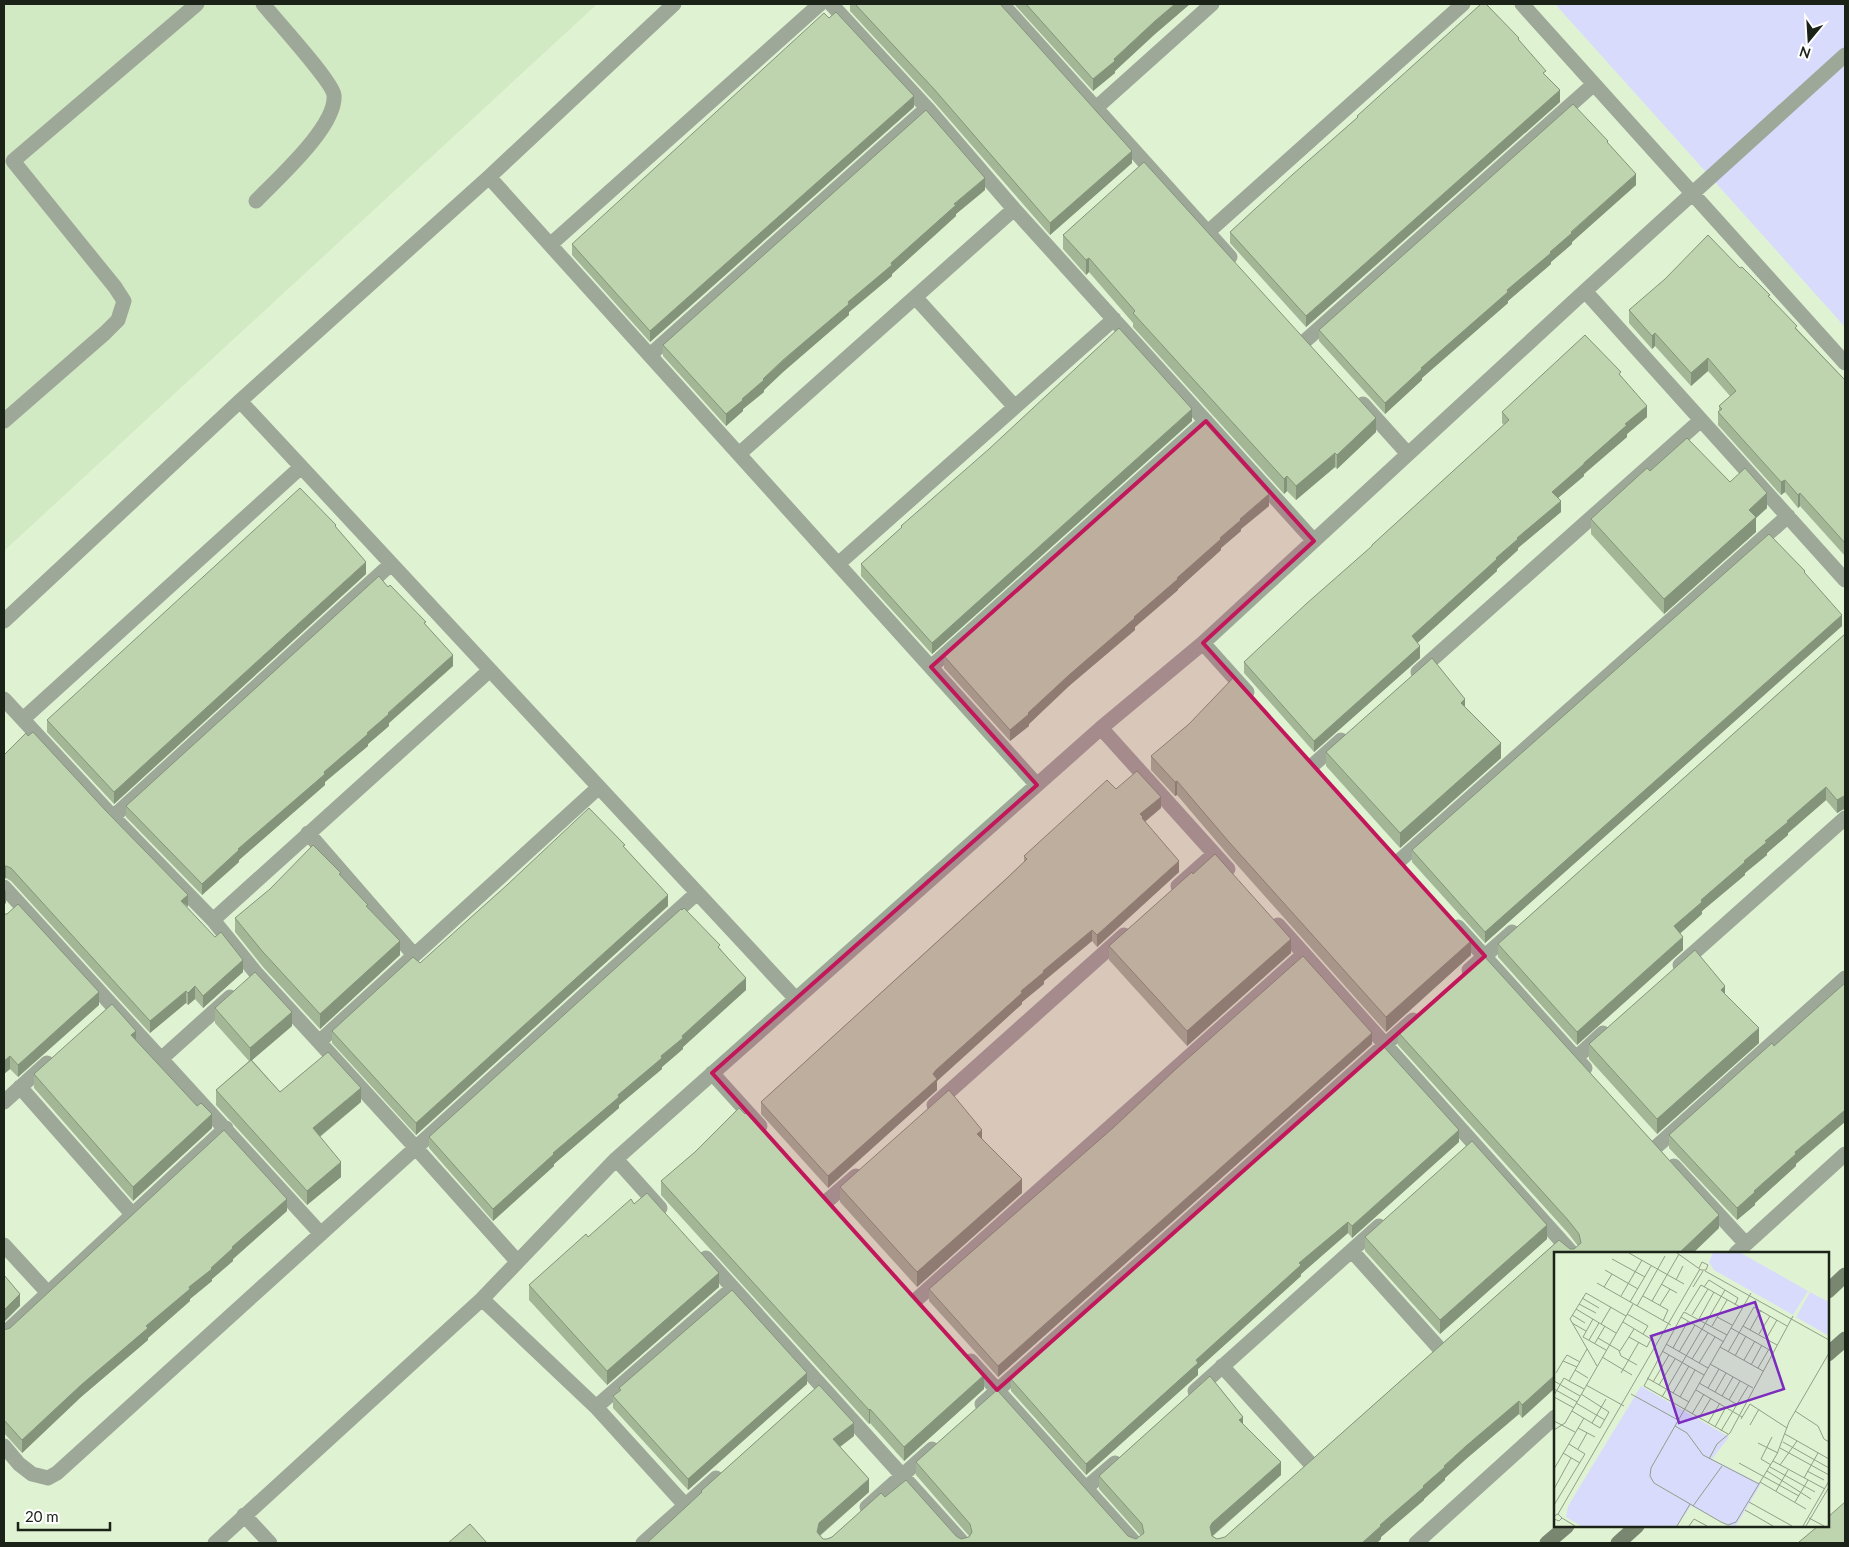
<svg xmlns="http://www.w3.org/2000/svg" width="1849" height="1547" font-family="Lato,sans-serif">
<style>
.built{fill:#d2eac4}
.green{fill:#d9dbfc}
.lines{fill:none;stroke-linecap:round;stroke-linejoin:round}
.lane{stroke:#9ea898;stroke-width:15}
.street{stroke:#9ea898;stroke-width:15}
.secondary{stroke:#798770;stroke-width:15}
.wall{fill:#a3b696}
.shaded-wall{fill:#84947a}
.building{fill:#bdd4af;stroke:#84947a}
.marked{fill:#c2185b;fill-opacity:0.2;stroke:#c2185b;stroke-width:4;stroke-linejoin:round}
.inset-road{fill:none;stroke:#919f88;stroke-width:1}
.view{fill:#7b2cbf;fill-opacity:0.15;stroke:#7b2cbf;stroke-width:2.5}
.inset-edge{fill:none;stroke:#1b2217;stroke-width:2.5}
</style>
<rect width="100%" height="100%" fill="#dff3d3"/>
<path class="built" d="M4 4H594L595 6 4 551Z"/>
<path class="green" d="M1555 4H1845V327Z"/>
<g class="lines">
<path class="lane" d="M256 201C277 179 337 126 334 95 332 81 275 19 263 4
M4 421 105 333 118 320 124 301 115 287 13 161 197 4"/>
<path class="street" d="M831 4 927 108 1014 209 1314 541
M1002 4 1230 257
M1522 4 1845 363
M1096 108 1212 4
M489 177 1037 785
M1208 232 1463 4
M551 244 820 4
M1585 291 1845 580
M915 297 1015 407
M1305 341 1594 84
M650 355 927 108
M240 401 796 999
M1363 404 1408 454
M739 454 1014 209
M838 564 1114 319
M4 621 240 401 489 177 674 4
M1203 643 1247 692
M931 667 1206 421
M1418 672 1701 420
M4 699 113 817 213 920 256 973 416 1148 517 1261
M23 719 301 467
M1101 728 1228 869
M1313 765 1341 740
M113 817 391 564
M308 833 414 955
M1399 861 1788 516
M1178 886 1214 854
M4 887 321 1234
M213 920 490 670
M1278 925 1572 1253
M1458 927 1585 1068
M1680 965 1845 818
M1469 970 1512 932
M319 1042 599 787
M1576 1058 1603 1033
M161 1059 230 997
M712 1073 760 1126
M20 1087 132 1214
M4 1102 47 1063
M934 1105 1124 935
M1656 1147 1845 978
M616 1159 660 1208
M1674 1166 1746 1244
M827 1201 856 1176
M4 1245 48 1293
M1352 1251 1439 1348
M1736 1253 1845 1154
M706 1258 963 1543
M482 1299 596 1407 685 1505
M916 1300 1304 954
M4 1334 226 1128
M971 1361 1135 1543
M1222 1366 1310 1463
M1195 1391 1379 1226
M982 1404 1413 1020
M596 1407 733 1288
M4 1446 19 1464 32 1474 48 1478 57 1473 697 893
M1086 1488 1115 1463
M867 1507 932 1449
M244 1515 270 1543
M215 1543 482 1299 616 1159 1101 728 1203 643 1585 291 1845 55
M643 1543 716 1478
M1416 1543 1555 1417"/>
<path class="secondary" d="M1828 1291 1845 1275
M1828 1354 1845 1339
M1547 1543 1567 1526
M1618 1543 1637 1526"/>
</g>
<path class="wall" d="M850 4H1000L1132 163 1050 235 934 102 850 11Z
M1014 4H1190L1155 34 1115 71V73L1093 91Z
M1519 41 1546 76 1560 102 1306 327 1230 243V232L1357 118V116Z
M914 107 650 342 572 255V244Z
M1608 144 1636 185 1572 242V244L1551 262V264L1508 301V303L1422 378V380L1385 414 1319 341V330Z
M985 190 956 214V216L892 274V276L849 312V315L783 372 764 390V392L743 409V411L726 426 663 356V345Z
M1063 235 1376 432 1337 469 1335 467 1296 500 1287 491 1284 494 1133 327V323L1089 272 1086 275 1063 249Z
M1740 268 1770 298 1797 329 1845 380V556L1800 506 1798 508 1785 492 1781 495 1718 425V412L1719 411V406L1730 396 1708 371 1691 386 1655 346 1652 349 1629 323V310Z
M1621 376 1647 417 1627 434V437L1584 474V476L1558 498 1561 512 1518 548V550L1497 569V571L1417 643 1420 658 1314 752 1244 673V662L1372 547V545L1504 425 1502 423V412Z
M1192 421 932 654 861 576V564L901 528V526Z
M1650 471 1730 482 1767 508 1756 518V532L1664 614 1591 534V519Z
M1269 506 1241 529V531L1221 548V550L1178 589V590L1135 627V630L1069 686 1029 724V726L1010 741 944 668V656Z
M366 574 114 804 47 732V720Z
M1805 574 1842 626 1485 943 1412 862V850Z
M388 587 426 625 453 666 389 723V726L368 744V746L325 782V785L239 860V862L202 895 126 817V806Z
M1845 634V809H1844L1837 813 1826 800 1788 833V835L1767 853V855L1745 873V875L1702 911V914L1680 933 1683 950 1577 1045 1498 957V944Z
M1465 707 1501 758 1400 848 1326 766V752Z
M4 755 187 908 243 972 203 1008 195 999 188 1005 186 1003 150 1033 11 881 6 878 4 879Z
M1151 756 1471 955 1386 1032 1229 856 1177 795 1175 796 1151 770Z
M1116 789 1161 808 1145 822 1179 872 1097 947 1092 941 1044 981V984L1022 1002V1004L937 1081V1090L828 1188 761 1114V1102L1024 862V856Z
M625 848 668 906 416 1135 332 1043V1031L420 963Z
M341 876 368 907 400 955 320 1029 263 967 235 932V918Z
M4 914 99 1005 18 1077 10 1069 4 1074Z
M1109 946 1291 953 1187 1046 1109 960Z
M720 948 746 990 683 1047V1049L662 1067V1069L619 1105V1108L554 1164V1166L493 1221 429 1148V1137Z
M1484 956 1719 1215V1228L1693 1253H1555V1388L1522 1418 1519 1414 1466 1459 1445 1478V1480L1424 1499V1500L1381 1537V1539L1377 1543H647L701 1493V1491L819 1385 854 1423V1436L840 1447 869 1479V1492L820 1536 823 1539H827L832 1537 881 1493 885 1497 906 1480 956 1536 961 1539 969 1537V1536L916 1475V1462L997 1390 1128 1536 1136 1539 1141 1536 1099 1489V1476L1210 1376 1243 1417V1425L1281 1462V1475L1213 1536 1217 1539 1225 1537 1559 1240 1570 1249H1574L1578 1246 1568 1233 1398 1045V1032Z
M1725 994 1759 1043 1657 1134 1589 1059V1044Z
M215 1008 292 1026 252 1060 280 1092 361 1102 320 1137 341 1177 307 1205 216 1105V1090L249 1061 215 1023Z
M136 1041 197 1106 212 1128 133 1201 34 1088V1074Z
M1372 1044 998 1377 929 1301V1289Z
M1669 1135 1796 1164V1166L1755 1203V1205L1737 1220 1669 1148Z
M982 1138 1022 1193 917 1287 840 1202V1187Z
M1459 1142 1352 1238 1348 1233 1301 1274V1276L1198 1369V1375L1086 1475 1011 1391V1379Z
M661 1181 984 1389 904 1461 870 1423 869 1424 661 1195Z
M634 1204 719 1287 607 1385 529 1300V1285L588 1237Z
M287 1211 233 1259V1261L212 1279V1281L190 1299V1301L148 1338V1340L81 1397 22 1453 4 1433V1330L10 1328Z
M1365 1237 1547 1239 1440 1334 1365 1251Z
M807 1384 688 1490 613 1408V1396L619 1391V1388Z"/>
<path class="shaded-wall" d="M1175 4H1190L1155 34 1115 71V73L1093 91V79L1155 21Z
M1560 90V102L1306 327V316Z
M914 96V107L650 342V331Z
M1132 151V163L1050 235V223Z
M1636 174V185L1572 242V244L1551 262V264L1508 301V303L1422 378V380L1385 414V403L1421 368Z
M985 178V190L956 214V216L892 274V276L849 312V315L783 372 764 390V392L743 409V411L726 426V414L763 379 891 263 954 204Z
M1089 258V272L1086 275V260Z
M1655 333V346L1652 349V336Z
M1708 358V371L1691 386V373Z
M1647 406V417L1627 434V437L1584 474V476L1552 503V492L1625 424Z
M1192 409V421L932 654V643Z
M1376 418V432L1337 469V455Z
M1335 453V467L1296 500V486Z
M1287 476V491L1284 494V479Z
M1785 480V492L1781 495V482Z
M1767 493V508L1756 518V532L1664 614V599L1749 510Z
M1800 493V506L1798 508V495Z
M1269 494V506L1241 529V531L1221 548V550L1178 589V590L1135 627V630L1069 686 1029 724V726L1010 741V730L1028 713 1069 675 1177 578 1240 519Z
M1561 501V512L1518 548V550L1497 569V571L1412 648V636L1517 538Z
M366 562V574L114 804V792Z
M1842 615V626L1485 943V932Z
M1420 646V658L1314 752V741Z
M453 655V666L389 723V726L368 744V746L325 782V785L239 860V862L202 895V884L238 849Z
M1465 699V714L1461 703Z
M1501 743V758L1400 848V833Z
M1177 781V795L1175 796V782Z
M1826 787V800L1788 833V835L1767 853V855L1745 873V875L1702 911V914L1674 939V926L1701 900 1744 861 1787 821Z
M1844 796V809L1837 813V800Z
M1161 797V808L1143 823 1140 814Z
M1179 861V872L1097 947V935Z
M4 866H6V878L4 879Z
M6 890V903L4 905V892Z
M188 895V907L181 901Z
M668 895V906L416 1135V1123Z
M1092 930V941L1044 981V984L1022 1002V1004L937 1081V1090L828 1188V1176L936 1070 1043 971Z
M1683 937V950L1577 1045V1032Z
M1291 939V953L1187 1046V1031Z
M400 941V955L320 1029V1014Z
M1471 941V955L1386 1032V1017Z
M243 960V972L203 1008V996Z
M746 978V990L683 1047V1049L662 1067V1069L619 1105V1108L554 1164V1166L493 1221V1209L553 1153Z
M195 986V999L188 1005V993Z
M1725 986V1001L1721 990Z
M186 991V1003L150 1033V1021Z
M99 992V1005L18 1077V1065Z
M292 1012V1026L250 1062V1048Z
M1759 1028V1043L1657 1134V1119Z
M136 1031V1045L131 1035Z
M1372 1033V1044L998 1377V1366Z
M10 1056V1069L4 1074V1061Z
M361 1088V1102L313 1142V1128Z
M1845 1110V1122L1796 1164V1166L1755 1203V1205L1737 1220V1208L1795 1152Z
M212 1114V1128L133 1201V1187Z
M982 1130V1144L977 1134Z
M1459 1130V1142L1352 1238V1226Z
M341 1162V1177L307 1205V1191Z
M1022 1179V1193L917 1287V1272Z
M287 1199V1211L233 1259V1261L212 1279V1281L190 1299V1301L148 1338V1340L81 1397 22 1453V1440L81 1385 189 1287 232 1247Z
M1719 1215V1228L1693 1253H1679Z
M1348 1222V1233L1301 1274V1276L1198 1369V1375L1086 1475V1464L1299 1263Z
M1547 1225V1239L1440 1334V1320Z
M719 1273V1287L607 1385V1371Z
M20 1294V1306L4 1322V1310Z
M807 1373V1384L688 1490V1479Z
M984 1375V1389L904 1461V1447Z
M1555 1375V1388L1522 1418V1405Z
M1519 1401V1414L1466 1459 1445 1478V1480L1424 1499V1500L1381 1537V1539L1377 1543H1362L1380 1525 1423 1486 1466 1446Z
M870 1409V1423L869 1424V1410Z
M1243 1417V1430L1239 1420Z
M854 1423V1436L833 1452V1439Z
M1281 1462V1475L1212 1536 1210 1541V1527L1212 1523Z
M869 1479V1492L819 1536 817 1532 819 1523Z"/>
<path class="building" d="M855 4H1000L1132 151 1050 223 934 89Z
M1026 4H1175L1155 21 1114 59 1115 61 1093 79Z
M1481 4H1486L1519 38 1518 39 1546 71 1543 73 1560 90 1306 316 1230 232 1292 175 1358 117 1357 116Z
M836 12 914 96 650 331 572 244 824 13 829 18Z
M1573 104 1608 141 1607 142 1636 174 1571 232 1572 233 1550 252 1551 253 1507 290 1508 292 1421 368 1422 369 1385 403 1319 330Z
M926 110 985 178 954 204 956 205 891 263 892 265 848 302 849 304 783 360 763 379 764 380 742 399 743 400 726 414 663 345Z
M1144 162 1376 418 1337 455 1335 453 1296 486 1287 476 1284 479 1133 313 1135 311 1089 258 1086 260 1063 235Z
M1708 235 1740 268 1742 267 1770 295 1768 296 1797 326 1795 328 1845 380V543L1800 493 1798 495 1785 480 1781 482 1718 412 1722 409 1719 406 1736 391 1708 358 1691 373 1655 333 1652 336 1629 310 1665 279Z
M1119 328 1192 409 932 643 861 564 902 527 901 526 989 449Z
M1585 335 1621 372 1619 374 1647 406 1625 424 1627 425 1584 463V464L1552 492 1561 501 1517 538 1518 539 1496 558 1497 559 1412 636 1420 646 1314 741 1244 662 1306 604 1372 546V545L1509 420 1502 412Z
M1205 423 1269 494 1240 519 1241 520 1220 538 1221 539 1177 578 1178 579 1134 617 1135 618 1069 675 1028 713 1029 714 1010 730 944 656Z
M1687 438 1730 482 1745 468 1767 493 1749 510 1756 517 1664 599 1591 519 1647 468 1650 471Z
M300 488 336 525 335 526 366 562 114 792 47 720Z
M1769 534 1805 571 1804 572 1842 615 1485 932 1412 850Z
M379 576 388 587 390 585 426 622 424 623 453 655 388 713 389 714 367 733 368 734 324 772 325 774 238 849 239 850 202 884 126 806Z
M1845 634V797L1844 796 1837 800 1826 787 1787 821 1788 822 1765 841 1767 842 1744 861 1745 862 1701 900 1702 902 1674 926 1683 937 1577 1032 1498 944Z
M1432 658 1465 699 1461 703 1501 743 1400 833 1326 752Z
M1234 677 1471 941 1386 1017 1229 842 1177 781 1175 782 1151 756 1189 724Z
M33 732 106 811 188 895 181 901 215 937 221 932 243 960 203 996 195 986 188 993 186 991 150 1021 11 868 6 866H4V755L26 733 28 736Z
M1137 771 1161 797 1140 814 1143 817 1142 818 1179 861 1097 935 1092 930 1043 971 1044 972 1021 991 1022 993 936 1070 933 1074 937 1079 828 1176 761 1102 1004 881 1027 859 1024 856 1107 780 1116 789Z
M589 808 625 845 623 846 668 895 416 1123 332 1031 413 957 420 963 507 885Z
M313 845 341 873 339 874 368 905 366 906 400 941 320 1014 263 952 235 918 270 889Z
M1215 854 1291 939 1187 1031 1109 946 1192 872 1193 874Z
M18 904 99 992 18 1065 10 1056 4 1061V914H7Z
M684 908 720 945 718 947 746 978 682 1036 683 1038 661 1056 662 1058 618 1095 619 1097 553 1153 554 1154 493 1209 429 1137 681 909 682 910Z
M1695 950 1725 986 1721 990 1759 1028 1657 1119 1589 1044Z
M1303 956 1372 1033 998 1366 929 1289 1113 1128 1176 1069Z
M1484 956 1719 1215 1679 1253H1555V1375L1522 1405 1519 1401 1466 1446 1444 1466 1445 1467 1423 1486 1424 1487 1380 1525 1381 1526 1362 1543H647L702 1492 701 1491 819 1385 854 1423 833 1439 869 1479 819 1523 817 1532 823 1539H827L832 1537 881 1493 885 1497 906 1480 956 1536 961 1539 969 1537 972 1532 970 1524 916 1462 997 1390 1128 1536 1136 1539 1144 1533 1142 1524 1099 1476 1210 1376 1243 1417 1239 1420 1281 1462 1212 1523 1210 1527 1212 1536 1217 1539 1225 1537 1559 1240 1570 1249H1574L1581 1243 1579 1234 1568 1220 1398 1032Z
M255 972 292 1012 250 1048 215 1008Z
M1845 983V1110L1795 1152 1796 1154 1754 1191 1755 1192 1737 1208 1669 1135 1772 1043 1774 1046Z
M112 1004 136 1031 131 1035 197 1106 201 1103 212 1114 133 1187 34 1074Z
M1384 1047 1459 1130 1352 1226 1348 1222 1299 1263 1301 1265 1196 1360 1198 1363 1086 1464 1011 1379Z
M328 1052 361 1088 313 1128 341 1162 307 1191 216 1090 251 1060 280 1092Z
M949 1090 982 1130 977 1134 1022 1179 917 1272 840 1187Z
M739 1108 745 1114 747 1112 984 1375 904 1447 870 1409 869 1410 661 1181 695 1152Z
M224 1130 287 1199 232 1247 233 1248 211 1268 212 1269 189 1287 190 1289 146 1326 148 1328 81 1385 22 1440 4 1420V1330L10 1328Z
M1472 1141 1547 1225 1440 1320 1365 1237Z
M647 1193 719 1273 607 1371 529 1285 586 1234 588 1237 631 1199 634 1204Z
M4 1275 20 1294 4 1310Z
M732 1290 807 1373 688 1479 613 1396 621 1390 619 1388Z
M1845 1502V1543H1800L1799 1542 1818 1526H1828V1517Z
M470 1524 487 1543H448Z"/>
<path class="marked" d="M1206 421 1314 541 1203 643 1485 956 997 1390 712 1073 1037 785 931 667Z"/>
<g transform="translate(1554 1252)">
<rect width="275" height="275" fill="#dff3d3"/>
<path d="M159 1H187L254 39 239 63 160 18 155 10ZM256 40 275 50V84L242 65ZM87 134 175 185 158 207 207 232 182 274H175L137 254 123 274H27L12 265 14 254Z" fill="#d9dbfc"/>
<path class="inset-road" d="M75 1 130 32M123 1 147 18H152L154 13 148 10 145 16M58 7 91 25M51 18 84 37M151 19 275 88M122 28 129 14M43 31 117 73M107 32 123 41M50 35 58 22M139 35 149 19M150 35 155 28 171 38M197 41 97 216 96 224 100 231 167 270 174 273 182 270 223 202 235 170 275 101M67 44 88 8M89 44 114 58 109 69M28 46 45 56M98 49 125 2M76 50 97 14M25 52 42 61M106 53 116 37M83 54 111 4M22 57 62 81M131 59 147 33 188 56M73 62 94 74 89 82M18 63 31 71M138 63 154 37M127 65 90 134 174 182M163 65 178 73M39 67 29 85 52 98M145 67 160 40M69 70 97 87 93 95 75 85M18 71 32 79M47 72 57 55M158 74 173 48M189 74 223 93M177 76 219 100M196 78 207 58M205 82 216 64M44 86 66 99 80 77M212 87 223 68M35 88 45 71M170 90 127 65 130 60 173 83M41 91 51 74M112 92 154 116M166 95 209 119M119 96 134 69M65 99 67 104 83 113M108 99 150 123M125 100 141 73M174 100 200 55 233 74M181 104 192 84M48 105 78 123M138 107 154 81M190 108 201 89M9 109 13 103 26 110M145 111 161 85M156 112 199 136M197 113 208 93M43 114 16 67 32 41 72 64M204 116 215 97M21 118 34 126M2 121 9 109 23 115M67 121 85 90M93 126 135 150M0 129 26 144M15 129 30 137M99 130 115 103M145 131 184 153M32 133 70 154M105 133 121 107M154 136 165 117M0 137 23 150M142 138 188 165M161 140 172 121M119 141 135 114M77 142 124 168M0 143 10 126 15 129 33 97M168 144 179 125M0 145 20 156M108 145 171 38 184 46 181 53M126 145 141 118M175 148 186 129M22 151 51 168M18 159 46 176 55 160 27 142M241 159 264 174 270 187 275 190M138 162 150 142M145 166 157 146M187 167 196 152 233 176M0 169 21 180M38 171 52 147M154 171 166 151M196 173 205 157M121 174 133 181 149 203 205 232M161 175 172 155M24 176 41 185M0 178 11 171 79 52M167 179 194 134M231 182 275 207M229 190 275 216M204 191 224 201M226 196 275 223M24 197 33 181M9 201 26 211M155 207 163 192 176 181 239 64M219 209 271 237M185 211 245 244M217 213 207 207 218 185M226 213 243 189M216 215 261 240M0 217 30 166M213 219 257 247M253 219 270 228M250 226 264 201M206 230 252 257M0 237 17 206M222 239 234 218M195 250 238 274M241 250 254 228M0 253 31 202 15 192M139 254 168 214M191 258 219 274M4 262 146 17M0 264 4 262 8 266 5 269 0 267M8 266 21 274M255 266 270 274M123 274 136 252M135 274 140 267 153 274M249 274 275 229M252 274 275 235"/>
<path class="view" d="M201 50 230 137 125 171 97 84Z"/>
<rect width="275" height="275" class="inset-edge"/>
</g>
<rect width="1849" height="1547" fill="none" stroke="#1b2217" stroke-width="10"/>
<g transform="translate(1809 40) rotate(198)" stroke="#ffffff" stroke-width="4" paint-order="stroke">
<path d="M0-4L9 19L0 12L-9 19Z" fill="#1b2217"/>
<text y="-8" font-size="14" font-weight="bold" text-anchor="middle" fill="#1b2217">N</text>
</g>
<path d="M18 1522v8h92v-8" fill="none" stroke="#1b2217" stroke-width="2.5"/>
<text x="25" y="1522" font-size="15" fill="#1b2217" stroke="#ffffff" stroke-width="4" paint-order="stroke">20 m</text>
</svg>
